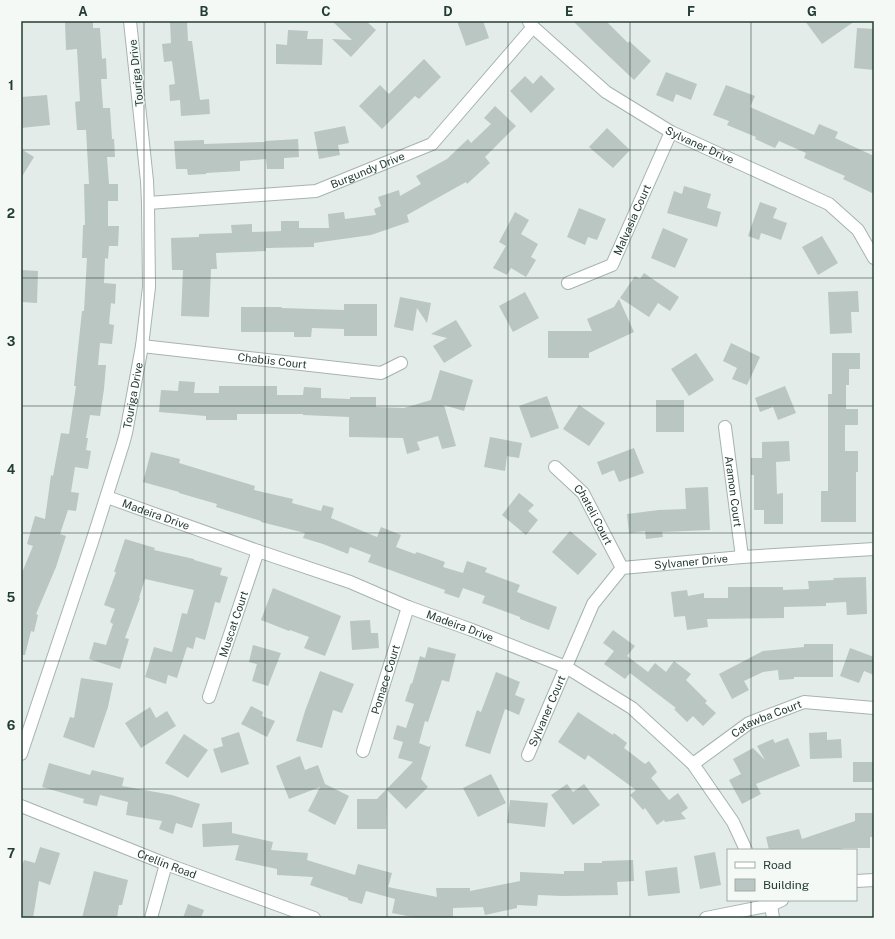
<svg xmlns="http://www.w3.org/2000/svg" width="895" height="939" font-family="'Public Sans',sans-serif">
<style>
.building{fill:#b9c6c1}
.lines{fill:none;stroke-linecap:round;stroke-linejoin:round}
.minor-casing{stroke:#a6b4af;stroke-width:14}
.minor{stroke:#fff;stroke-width:12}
.grid{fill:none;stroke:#243c36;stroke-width:1;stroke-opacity:0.55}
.labels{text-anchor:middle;stroke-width:3;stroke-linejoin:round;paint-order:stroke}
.street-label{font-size:11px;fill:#243c36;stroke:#f4f9f6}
.neatline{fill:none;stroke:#243c36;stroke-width:1.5}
.grid-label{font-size:13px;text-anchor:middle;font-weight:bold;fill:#243c36}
</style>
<rect width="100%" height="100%" fill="#e3ece8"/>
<path class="building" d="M65 21H93V28H100L102 59 106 58 107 79H101L103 108H110L112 139H114L115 157H107L109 184H118V201H108V226H119L118 246H109L108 259 105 258 104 283 116 284 115 304 111 303 109 324 114 325 112 344 100 343 98 365H106L104 389 100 416 90 415 86 438H88L86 450 91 451 88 469 75 467 71 492 79 493 76 511 68 510 60 534 66 536 56 567 36 614 38 615 34 632 31 631 25 655H21V575L33 546 27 544 35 516 45 519 51 475 53 476 61 433 69 434 76 386H74L82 311H84L87 258H82L83 225H85L84 184H89L86 130H77L75 102 80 101 77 49 66 50Z
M170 21H187L188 41H192L200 100 209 99 210 114 181 116 180 100 170 101 169 85 175 84 172 61 164 62 162 44 171 43Z
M332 21H366L376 30 351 57 332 39 352 40Z
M457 21H483L489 38 466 46Z
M573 21H606L628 43 629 41 651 61 634 80 596 44Z
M805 21H855L822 44Z
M857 28 874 29V70L854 68Z
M288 30 308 31 307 39H323L322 65 276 64V44L287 45Z
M424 59 441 77 419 99 415 96 382 129 359 106 380 85 389 94Z
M666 72 697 84 691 100 676 94 673 102 656 95Z
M541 75 555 89 531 113 510 91 525 76 533 84Z
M726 85 755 96 750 107 814 135 819 124 838 132 835 138 874 156V194L843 179 845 176 804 158 806 153 779 141 775 148 755 139 756 137 727 125 729 121 713 115Z
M47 95 50 125 21 128V97Z
M495 106 516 126 485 157 490 163 467 184 466 182 407 215 409 222 371 235 314 243V247L266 248V251L216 253 217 269H211L209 317 181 316 183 270H172L171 238 199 237V234L232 233 231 225 252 224V232L281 231V221H299V228H329L328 214 344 212 345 219 376 215 374 209 381 206 378 197 399 190 400 196 421 184 416 176 447 159 468 139 471 143 491 124 484 118Z
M345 126 349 143 338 145 340 155 319 159 314 132Z
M607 128 630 150 613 168 589 147Z
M298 139 299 157 284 158V169H267L266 159 240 161V171L206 173V174L188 175 187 169H176L174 141 204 140V144L265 142V141Z
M21 149 34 157 21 178Z
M684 186 711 194 707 208 721 212 717 227 667 213 674 191 682 194Z
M760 202 777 208 773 218 787 223 781 240 761 233 759 240 748 236Z
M579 208 606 219 597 240 588 237 585 245 567 237Z
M515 212 529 220 521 234 538 244 531 257 536 260 526 277 511 268 507 275 493 268 506 246 499 242Z
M663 228 688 239 675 268 651 258Z
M822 236 838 263 818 275 802 247Z
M21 270 38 271 37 303 21 302Z
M644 273 679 297 670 311 658 303 649 317 620 298 635 276 640 279Z
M858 291 859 312H851L852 333 830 334 828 292Z
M525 292 539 318 513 332 499 306Z
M400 297 431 303 427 323 417 308 413 331 394 327Z
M619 299 634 332 589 353V358H548V331H592L587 319 614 307Z
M344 304H377V336H344V329L312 328 311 337H294V332H241V307H282L281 308 344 310Z
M456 320 472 346 444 363 433 346 447 338 431 334Z
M731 343 760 357 747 385 732 379 737 368 723 361Z
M696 353 714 380 689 396 671 369Z
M832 353H860V369H849V385H846V409H858V425H845V451H858V472H856V522H821V491H828V394H832Z
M440 370 473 380 464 411 444 405 456 446 442 449 438 436 417 442 420 450 407 454 403 438 349 437V417L303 415V414H237V420H206V416L159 412 161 390 178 391 179 381 195 382 194 393H219V386H277V395H303L304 387 321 388V398L350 399V397H376V407L404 408 431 400Z
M785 386 796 413 778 420 773 407 760 412 755 398Z
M547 396 559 428 531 438 519 406Z
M656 400H684V432H656Z
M579 405 605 423 589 446 563 429Z
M490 437 522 443 519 458 507 456 505 471 484 467Z
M789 441 790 461 776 462 777 494 783 493V524H764V510H754V475H751V458H762V442Z
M634 448 644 473 619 482 614 470 602 475 597 462Z
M151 452 180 459 179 463 255 486 254 490 293 499 292 503 321 511 323 505 334 508 331 518 377 537 381 527 401 535 396 547 415 554 417 552 445 562 443 567 463 573 467 561 487 568 485 572 520 585 517 592 557 607 549 630 520 619V617L482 603 485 596 463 588 459 598 444 593 445 590 368 562 371 555 350 547 348 554 323 544 303 538 305 533 261 522V521L216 507 217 504 179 493V492L143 482Z
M708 487 710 530 662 532 663 537 646 539 645 531 629 533 627 514 659 510 686 509 685 488Z
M519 493 534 505 528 511 538 520 526 535 502 515Z
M570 531 597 554 578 575 552 552Z
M125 539 155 548 154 550 194 559V560L222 568 220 575 228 577 220 603 215 602 205 640 196 637 193 649 187 647 177 678 168 675 166 684 145 677 154 647 172 652 182 613 187 614 194 590 145 579 139 598H140L125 638 129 639 120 669 89 659 94 642 106 645 113 624 110 622 115 609 104 605 116 572H114Z
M866 577 867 614 847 615 846 602 826 603V606L784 607V618L707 619 708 627 687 630 685 616 674 617 671 592 687 590 688 596 704 593V598H728V587H783V590L809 589 808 581 834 580 833 578Z
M273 588 341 616 325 656 304 648 309 637 290 630 289 631 261 620Z
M370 620 371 633H378L379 648 352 650 350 621Z
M613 630 635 646 627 656 648 672 655 663 666 672 674 661 691 674 686 680 707 701 705 703 716 713 703 726 693 716 687 722 674 709 676 708 630 673 625 679 604 664 614 651 603 643Z
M804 644H833V677H794V679L779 680 778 670 763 672 744 681 749 690 732 699 719 674 763 651 804 647Z
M253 645 281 653 268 686 252 681 257 664 249 662Z
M428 647 456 654 449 682 442 680 428 722 425 721 419 743 429 747 431 745 421 779 428 787 406 809 387 790 386 829H357V799H377L413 762 398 758 403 742 393 739 397 725 406 728 414 704 405 701 411 683 412 684 420 656 425 658Z
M850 648 874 657V675L864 671 859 683 840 676Z
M320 671 354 684 342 713 333 710 322 748 296 741 305 711Z
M496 672 520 682 515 695 525 699 519 715 505 709 490 754 465 746 477 710 481 712Z
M81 678 113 683 108 707 94 748 63 737 70 717 74 718Z
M251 706 263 712 262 716 275 721 267 737 241 724Z
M150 707 156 718 167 711 176 726 141 748 125 723Z
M578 712 613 735 614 733 627 743 624 748 645 764 649 761 657 772 651 778 669 800 678 793 688 808 681 813 686 819 665 822 664 820 657 825 645 808 643 810 630 795 636 790 588 755 585 760 558 742Z
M239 732 249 764 221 773 213 749 223 746 221 738Z
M827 732V740L841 739 842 758 810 759 809 733Z
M184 734 208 750 188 778 165 763Z
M788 738 800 766 756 784 761 794 742 804 729 780 741 774 733 759 753 748 765 760 757 746 773 739 775 743Z
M300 756 305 770 318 765 325 784 349 796 335 825 308 811 320 787 289 799 276 766Z
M853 762H874V782H853Z
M49 763 90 775 92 770 124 778 122 786 172 795 200 804 192 828 176 823 173 834 159 829 162 821 126 815 128 802 100 795 97 806 83 803 84 799 42 787Z
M491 774 506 803 478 817 463 788Z
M567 784 573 792 584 784 600 805 573 825 551 795Z
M510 800 548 803 545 827 507 823Z
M855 813H874V837H870V848H844L837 850H769L766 837 799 829 802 839 855 821Z
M232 822V833L273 842 271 850 308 853 307 860 355 875 358 864 392 873 388 887 437 897 436 888H470V891L520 881V872L564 874V871H584V863H602V861L633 860 634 881 617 882 618 895 562 896 538 895 537 906 517 905V908L485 915 483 907 453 908V918H418L392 913 395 899 366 891 362 904 348 900V898L310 885 313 877 277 875V869L235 860 239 845 203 847 202 824Z
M40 847 60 853 50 885 39 881 33 918H21V869L24 860 35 863Z
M715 852 721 885 700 889 694 856Z
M677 867 680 893 648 896 645 871Z
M94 871 128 880 122 905H119L117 918H82Z
M188 904 204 910 201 918H183Z"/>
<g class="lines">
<g class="minor-casing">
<g id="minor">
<path id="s1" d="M529 22 533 27 606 92 671 132 829 204 858 230 874 258"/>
<path id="s2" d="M148 203 316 191 432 144 533 27"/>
<path id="s3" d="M568 283 612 265 671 132"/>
<path id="s4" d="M142 346 381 373 401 363"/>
<path id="s5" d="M725 427 742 557"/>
<path id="s6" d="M555 467 583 493 622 568"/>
<path id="s7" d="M107 497 258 551 350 582 408 607 472 630 566 667 632 708 693 764 733 822 746 850"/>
<path id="s8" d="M209 697 258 551"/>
<path id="s9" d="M363 751 408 607"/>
<path id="s10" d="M21 754 91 545 123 444 126 433 142 346 149 287 148 203 147 181 130 21"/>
<path id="s11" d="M528 755 593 604 622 568 742 557 874 549"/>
<path id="s12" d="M693 764 749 723 804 702 874 708"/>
<path id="s13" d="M21 806 166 864 314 918"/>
<path d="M856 881 874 880"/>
<path d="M768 900 771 905 773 918"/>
<path d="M151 918 166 864"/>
<path d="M706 918 771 905 782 900"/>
</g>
</g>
<use href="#minor" class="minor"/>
</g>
<path class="grid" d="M144 21V918M265 21V918M387 21V918M508 21V918M630 21V918M751 21V850M21 150H874M21 278H874M21 406H874M21 533H874M21 661H874M21 789H874M751 900V918"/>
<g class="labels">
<g class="street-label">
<text transform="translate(136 73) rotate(-96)" y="4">Touriga Drive</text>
<text dy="4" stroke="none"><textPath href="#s1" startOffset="212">Sylvaner Drive</textPath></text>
<text dy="4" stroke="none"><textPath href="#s2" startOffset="224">Burgundy Drive</textPath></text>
<text dy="4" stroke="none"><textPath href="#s3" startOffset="97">Malvasia Court</textPath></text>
<text dy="4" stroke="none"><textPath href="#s4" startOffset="131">Chablis Court</textPath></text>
<text dy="4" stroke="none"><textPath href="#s10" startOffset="376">Touriga Drive</textPath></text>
<text dy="4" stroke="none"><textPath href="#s5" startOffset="65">Aramon Court</textPath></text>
<text dy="4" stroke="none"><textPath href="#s7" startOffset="52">Madeira Drive</textPath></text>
<text dy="4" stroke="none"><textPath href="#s6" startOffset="62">Chateli Court</textPath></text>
<text dy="4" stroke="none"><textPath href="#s11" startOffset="280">Sylvaner Drive</textPath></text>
<text dy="4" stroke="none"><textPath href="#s8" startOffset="77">Muscat Court</textPath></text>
<text dy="4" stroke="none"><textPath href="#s7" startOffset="376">Madeira Drive</textPath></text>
<text dy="4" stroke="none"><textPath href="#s9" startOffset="75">Pomace Court</textPath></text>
<text dy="4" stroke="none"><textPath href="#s11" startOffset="48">Sylvaner Court</textPath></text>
<text dy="4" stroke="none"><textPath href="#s12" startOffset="87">Catawba Court</textPath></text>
<text dy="4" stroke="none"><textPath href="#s13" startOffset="157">Crellin Road</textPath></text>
</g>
</g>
<rect width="895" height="939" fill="none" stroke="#f4f9f6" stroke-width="44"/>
<rect x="727" y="849" width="130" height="52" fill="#f4f9f6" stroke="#a1ada9"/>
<rect x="735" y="862" width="20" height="6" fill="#ffffff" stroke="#a1ada9"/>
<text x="763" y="869" font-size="12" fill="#243c36">Road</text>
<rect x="735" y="879" width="20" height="12" fill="#b9c6c1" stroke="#a1ada9"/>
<text x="763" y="889" font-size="12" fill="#243c36">Building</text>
<rect x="22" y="22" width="851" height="895" class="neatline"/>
<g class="grid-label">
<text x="83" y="16">A</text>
<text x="204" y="16">B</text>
<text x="326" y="16">C</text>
<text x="448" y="16">D</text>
<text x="569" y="16">E</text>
<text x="691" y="16">F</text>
<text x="812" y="16">G</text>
<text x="11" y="90">1</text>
<text x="11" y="218">2</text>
<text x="11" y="346">3</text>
<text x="11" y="474">4</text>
<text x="11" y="602">5</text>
<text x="11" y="730">6</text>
<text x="11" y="858">7</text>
</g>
</svg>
